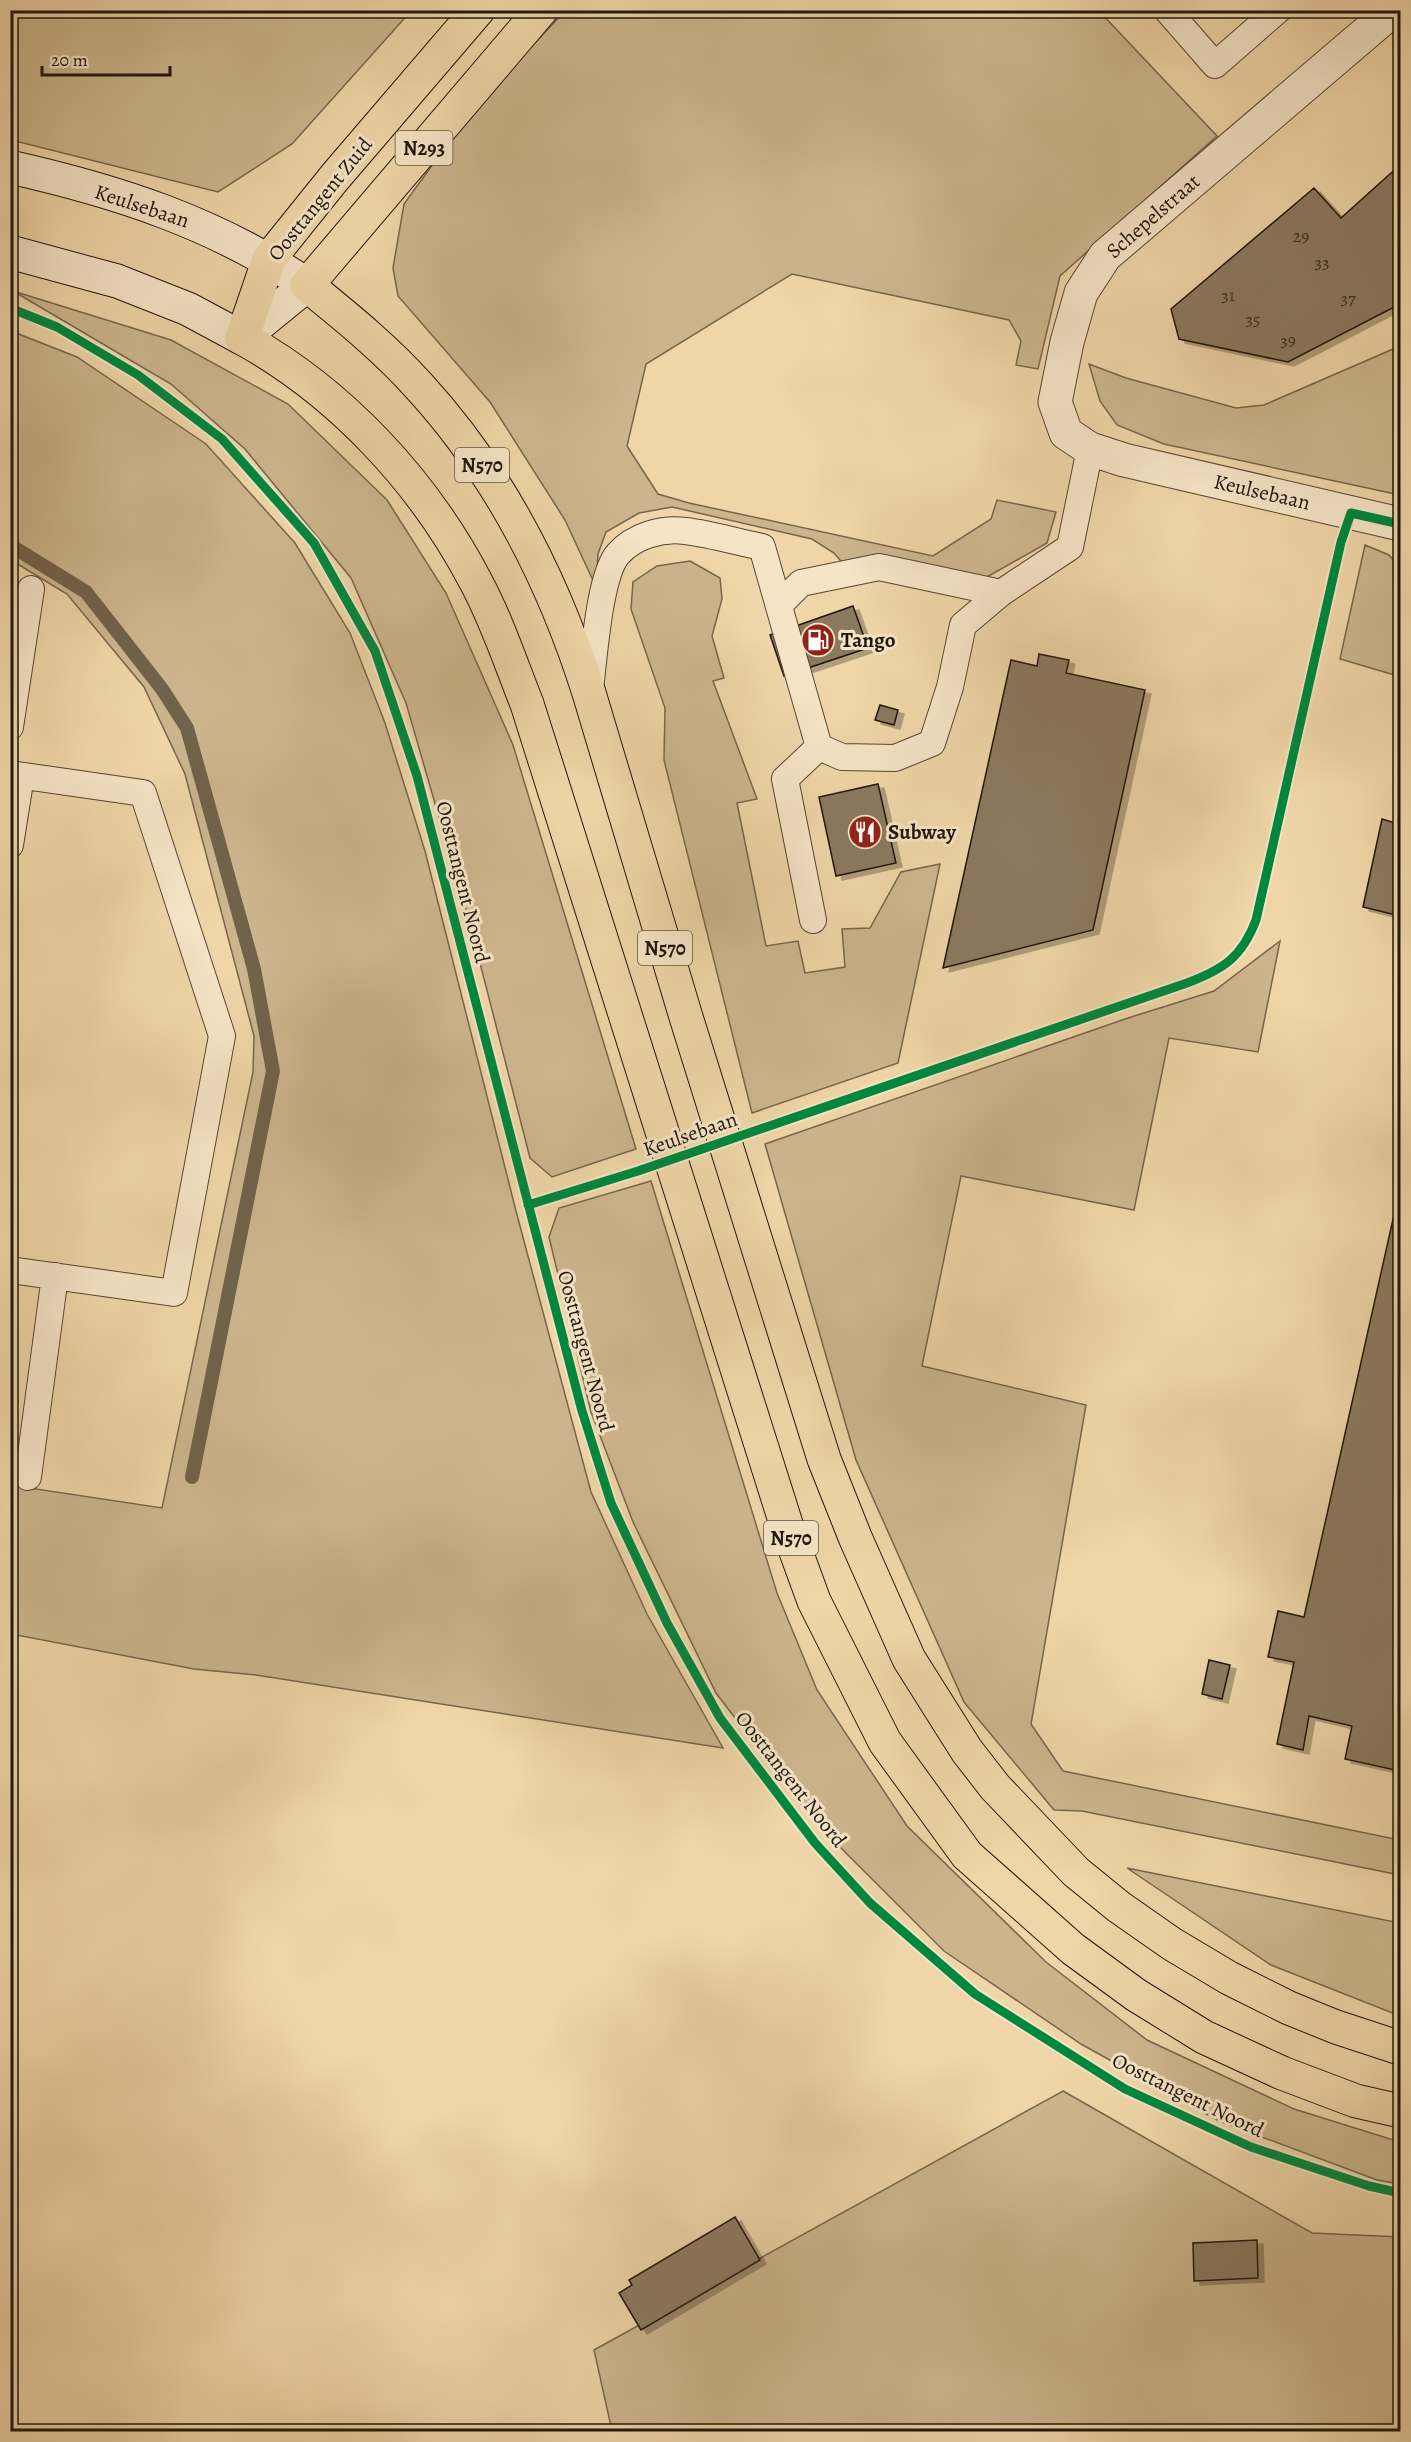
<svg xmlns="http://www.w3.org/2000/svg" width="1411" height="2442" font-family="Alegreya,serif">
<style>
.green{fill:#ccb58d;stroke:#76664e;stroke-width:1.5}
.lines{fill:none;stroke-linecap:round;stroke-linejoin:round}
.stream{stroke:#71624b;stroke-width:14}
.building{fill:#8b795e;stroke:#1f160e;stroke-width:1.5;filter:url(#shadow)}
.lane-casing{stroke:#534634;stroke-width:28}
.street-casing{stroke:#534634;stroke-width:35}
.secondary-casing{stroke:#1f160e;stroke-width:35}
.primary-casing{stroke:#1f160e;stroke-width:35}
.lane{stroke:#f5e4c6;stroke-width:26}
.street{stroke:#f5e4c6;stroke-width:33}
.secondary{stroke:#f5e4c6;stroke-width:33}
.primary{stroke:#efd5a7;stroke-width:33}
.cycleway-casing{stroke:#f5e4c6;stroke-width:13}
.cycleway{stroke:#00873e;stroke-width:9}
.labels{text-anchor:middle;stroke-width:6;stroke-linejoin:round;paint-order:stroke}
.number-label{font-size:18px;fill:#3a2f22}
.shield{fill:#f5e4c6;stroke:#5f5445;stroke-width:1.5}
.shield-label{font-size:20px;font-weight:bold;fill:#1f160e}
.street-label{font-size:21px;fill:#1f160e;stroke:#f5e4c6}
.poi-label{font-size:21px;font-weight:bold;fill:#1f160e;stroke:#f5e4c6;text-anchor:start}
</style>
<defs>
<filter id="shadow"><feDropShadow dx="6" dy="4" stdDeviation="0" flood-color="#0004"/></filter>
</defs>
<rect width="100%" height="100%" fill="#efd5a7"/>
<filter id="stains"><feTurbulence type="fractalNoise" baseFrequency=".00333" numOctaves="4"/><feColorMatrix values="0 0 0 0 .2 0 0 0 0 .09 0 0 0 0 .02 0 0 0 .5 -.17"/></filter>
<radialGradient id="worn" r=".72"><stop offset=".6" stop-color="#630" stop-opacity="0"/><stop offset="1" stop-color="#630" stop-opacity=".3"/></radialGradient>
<path class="green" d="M10 11 11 10 411 11 292 144 218 192 11 140Z
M565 11H1099L1217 136 1060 276 1038 369 1016 365 1021 341 1009 320 792 274 646 364 627 446 658 494 689 503 933 556 991 519 997 500 1056 512 1047 543 987 577 847 568 834 553 812 539 672 507 639 513 606 532 598 554 596 587 565 520 490 402 398 296 393 268 404 204 473 109Z
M13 291 171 340 288 404 387 500 446 593 513 745 636 1149 552 1177 530 1158 471 928 406 703 351 578 245 449 171 384Z
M11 331 77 357 206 444 295 543 350 633 385 723 425 851 516 1211 591 1492 647 1614 723 1748 256 1675 194 1669 11 1634 10 1485 162 1508 253 1072 254 1036 185 774 144 687 67 594 11 560Z
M1400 346V495L1164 444 1117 425 1100 401 1089 364 1126 378 1236 408 1264 405Z
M1365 545 1389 555 1400 567V669L1398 676 1340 659Z
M690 561 720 578 722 599 712 636 724 678 713 681 757 799 737 803 766 946 798 941 805 973 845 967 842 929 870 928 901 872 940 864 898 1063 752 1113 664 760 665 708 631 609 633 582 657 566Z
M1280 941 1258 1052 1169 1038 1134 1210 961 1176 922 1366 1086 1405 1031 1724 1063 1771 1400 1840V1875L1082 1811 1054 1810 964 1702 856 1460 765 1144 1128 1018 1214 991Z
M651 1181 777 1593 817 1690 907 1826 1046 1962 1147 2040 1294 2109 1400 2142V2184L1377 2180 1219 2121 1081 2044 944 1951 815 1822 716 1693 633 1522 591 1412 549 1237 559 1208Z
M1127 1868 1400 1923V2016L1271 1965Z
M1063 2091 1312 2233 1400 2237V2429L1389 2431H612L594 2350Z"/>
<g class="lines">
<path class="stream" d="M10 545 86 592 162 689 187 728 254 969 273 1071 192 1477"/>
</g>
<path class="building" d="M1400 165V304L1288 362 1179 339 1171 309 1314 188 1341 218Z
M853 606 868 648 784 676 770 635Z
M1039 654 1069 660 1066 673 1145 690 1093 930 943 968 1011 660 1037 666Z
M880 705 898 710 894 725 875 720Z
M878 784 896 863 836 876 819 797Z
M1399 808H1400V916L1363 907 1382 819 1395 823Z
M1400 1188V1771L1345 1759 1352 1726 1309 1716 1303 1750 1277 1744 1294 1662 1268 1657 1278 1611 1304 1617Z
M1209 1660 1230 1665 1222 1699 1202 1694Z
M735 2217 760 2260 641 2330 619 2293 632 2285 629 2280Z
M1257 2240 1258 2278 1194 2281 1193 2243Z"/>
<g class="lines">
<g class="lane-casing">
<path id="lane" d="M1167 10 1215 65 1278 10
M779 605 801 583 879 567 1001 593
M590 689C594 659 599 576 618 554 634 536 661 528 685 531 711 534 737 542 762 547L819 747 842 757 895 758 932 743 950 687 963 625 1001 593 1070 547 1090 449
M10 727 31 589
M10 774 143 793 222 1036 174 1293 10 1270
M10 845 21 776
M813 920 785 779 819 747
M28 1477 55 1276"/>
</g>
<g class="street-casing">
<path id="street" d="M1393 10 1105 256 1081 293 1067 342 1055 402 1066 433 1090 449 1124 460 1400 524"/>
</g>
<g class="secondary-casing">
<path id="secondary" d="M10 167C117 191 216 223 307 285L242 338 188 309 117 281 10 252"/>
</g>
<g class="primary-casing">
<path id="primary" d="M478 10 335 177 269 259 242 338C340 392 424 482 476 582 497 621 511 664 527 704L787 1527 814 1601 885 1742 967 1855 1073 1949 1136 1995 1204 2037 1282 2073 1356 2101 1400 2111
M541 10 307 285C345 316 385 348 418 385 499 473 553 579 589 693L686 1017 824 1459 855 1537 909 1659 967 1751 995 1787 1076 1872 1119 1907 1172 1944 1229 1978 1289 2008 1336 2027 1400 2048"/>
</g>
<use href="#lane" class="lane"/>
<use href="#street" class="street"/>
<use href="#secondary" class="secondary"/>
<use href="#primary" class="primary"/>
<g class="cycleway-casing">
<path id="cycleway" d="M10 308 57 327 138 375 222 439 314 543 375 651 417 776 582 1411 611 1503 667 1623 720 1718 815 1843 870 1903 975 1994 1125 2089 1251 2147 1369 2186 1400 2193
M528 1205 638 1171 1187 983C1224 969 1242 957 1256 920L1341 542 1351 513 1400 524"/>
</g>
<use href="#cycleway" class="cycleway"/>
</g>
<defs>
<g id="fuel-disc" transform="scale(1.725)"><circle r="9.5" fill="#8f2418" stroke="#f5e4c6"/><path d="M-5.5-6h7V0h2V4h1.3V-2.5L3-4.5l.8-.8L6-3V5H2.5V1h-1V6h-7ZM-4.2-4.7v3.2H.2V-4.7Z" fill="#fff"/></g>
<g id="restaurant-disc" transform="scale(1.725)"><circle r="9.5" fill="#8f2418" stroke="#f5e4c6"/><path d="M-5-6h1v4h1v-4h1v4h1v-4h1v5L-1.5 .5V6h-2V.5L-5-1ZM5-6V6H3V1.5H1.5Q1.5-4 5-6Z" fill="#fff"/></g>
</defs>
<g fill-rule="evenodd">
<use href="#fuel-disc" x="818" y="640"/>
<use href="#restaurant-disc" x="865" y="832"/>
</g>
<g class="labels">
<g class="number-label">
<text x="1301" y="242">29</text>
<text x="1322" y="268">33</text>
<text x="1228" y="301">31</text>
<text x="1348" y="304">37</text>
<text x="1253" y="325">35</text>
<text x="1288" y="346">39</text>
</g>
<g class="shield">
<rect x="395.5" y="131" width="57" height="34" rx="4.5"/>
<rect x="455" y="448" width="54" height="34" rx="4.5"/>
<rect x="638" y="931" width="54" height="34" rx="4.5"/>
<rect x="764" y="1521" width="54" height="34" rx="4.5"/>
</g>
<g class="shield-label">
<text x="424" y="155">N293</text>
<text x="482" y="472">N570</text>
<text x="665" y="955">N570</text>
<text x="791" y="1545">N570</text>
</g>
<g class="street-label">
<text transform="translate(320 199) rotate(-51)" y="7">Oosttangent Zuid</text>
<text transform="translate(142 206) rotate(18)" y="7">Keulsebaan</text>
<text transform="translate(1153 216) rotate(-41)" y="7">Schepelstraat</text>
<text transform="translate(1262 492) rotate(13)" y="7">Keulsebaan</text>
<text transform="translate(463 882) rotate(76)" y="7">Oosttangent Noord</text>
<text transform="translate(690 1134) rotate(-19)" y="7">Keulsebaan</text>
<text transform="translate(586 1351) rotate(75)" y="7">Oosttangent Noord</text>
<text transform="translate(791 1779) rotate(52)" y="7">Oosttangent Noord</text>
<text transform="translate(1188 2095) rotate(26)" y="7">Oosttangent Noord</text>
</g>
<g class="poi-label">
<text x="841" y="647">Tango</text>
<text x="888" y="839">Subway</text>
</g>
</g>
<rect width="1411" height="2442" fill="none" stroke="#efd5a7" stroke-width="36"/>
<rect x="12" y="12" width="1387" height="2418" fill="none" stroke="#1f160e" stroke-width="3"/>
<rect x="18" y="18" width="1375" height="2406" fill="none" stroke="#1f160e" stroke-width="1.5"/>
<path d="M42 66v9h128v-9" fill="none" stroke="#1f160e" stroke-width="3"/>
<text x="51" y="66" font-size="18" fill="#1f160e" stroke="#f5e4c6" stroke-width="4.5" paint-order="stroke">20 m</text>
<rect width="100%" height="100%" filter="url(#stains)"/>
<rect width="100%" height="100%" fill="url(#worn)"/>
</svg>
